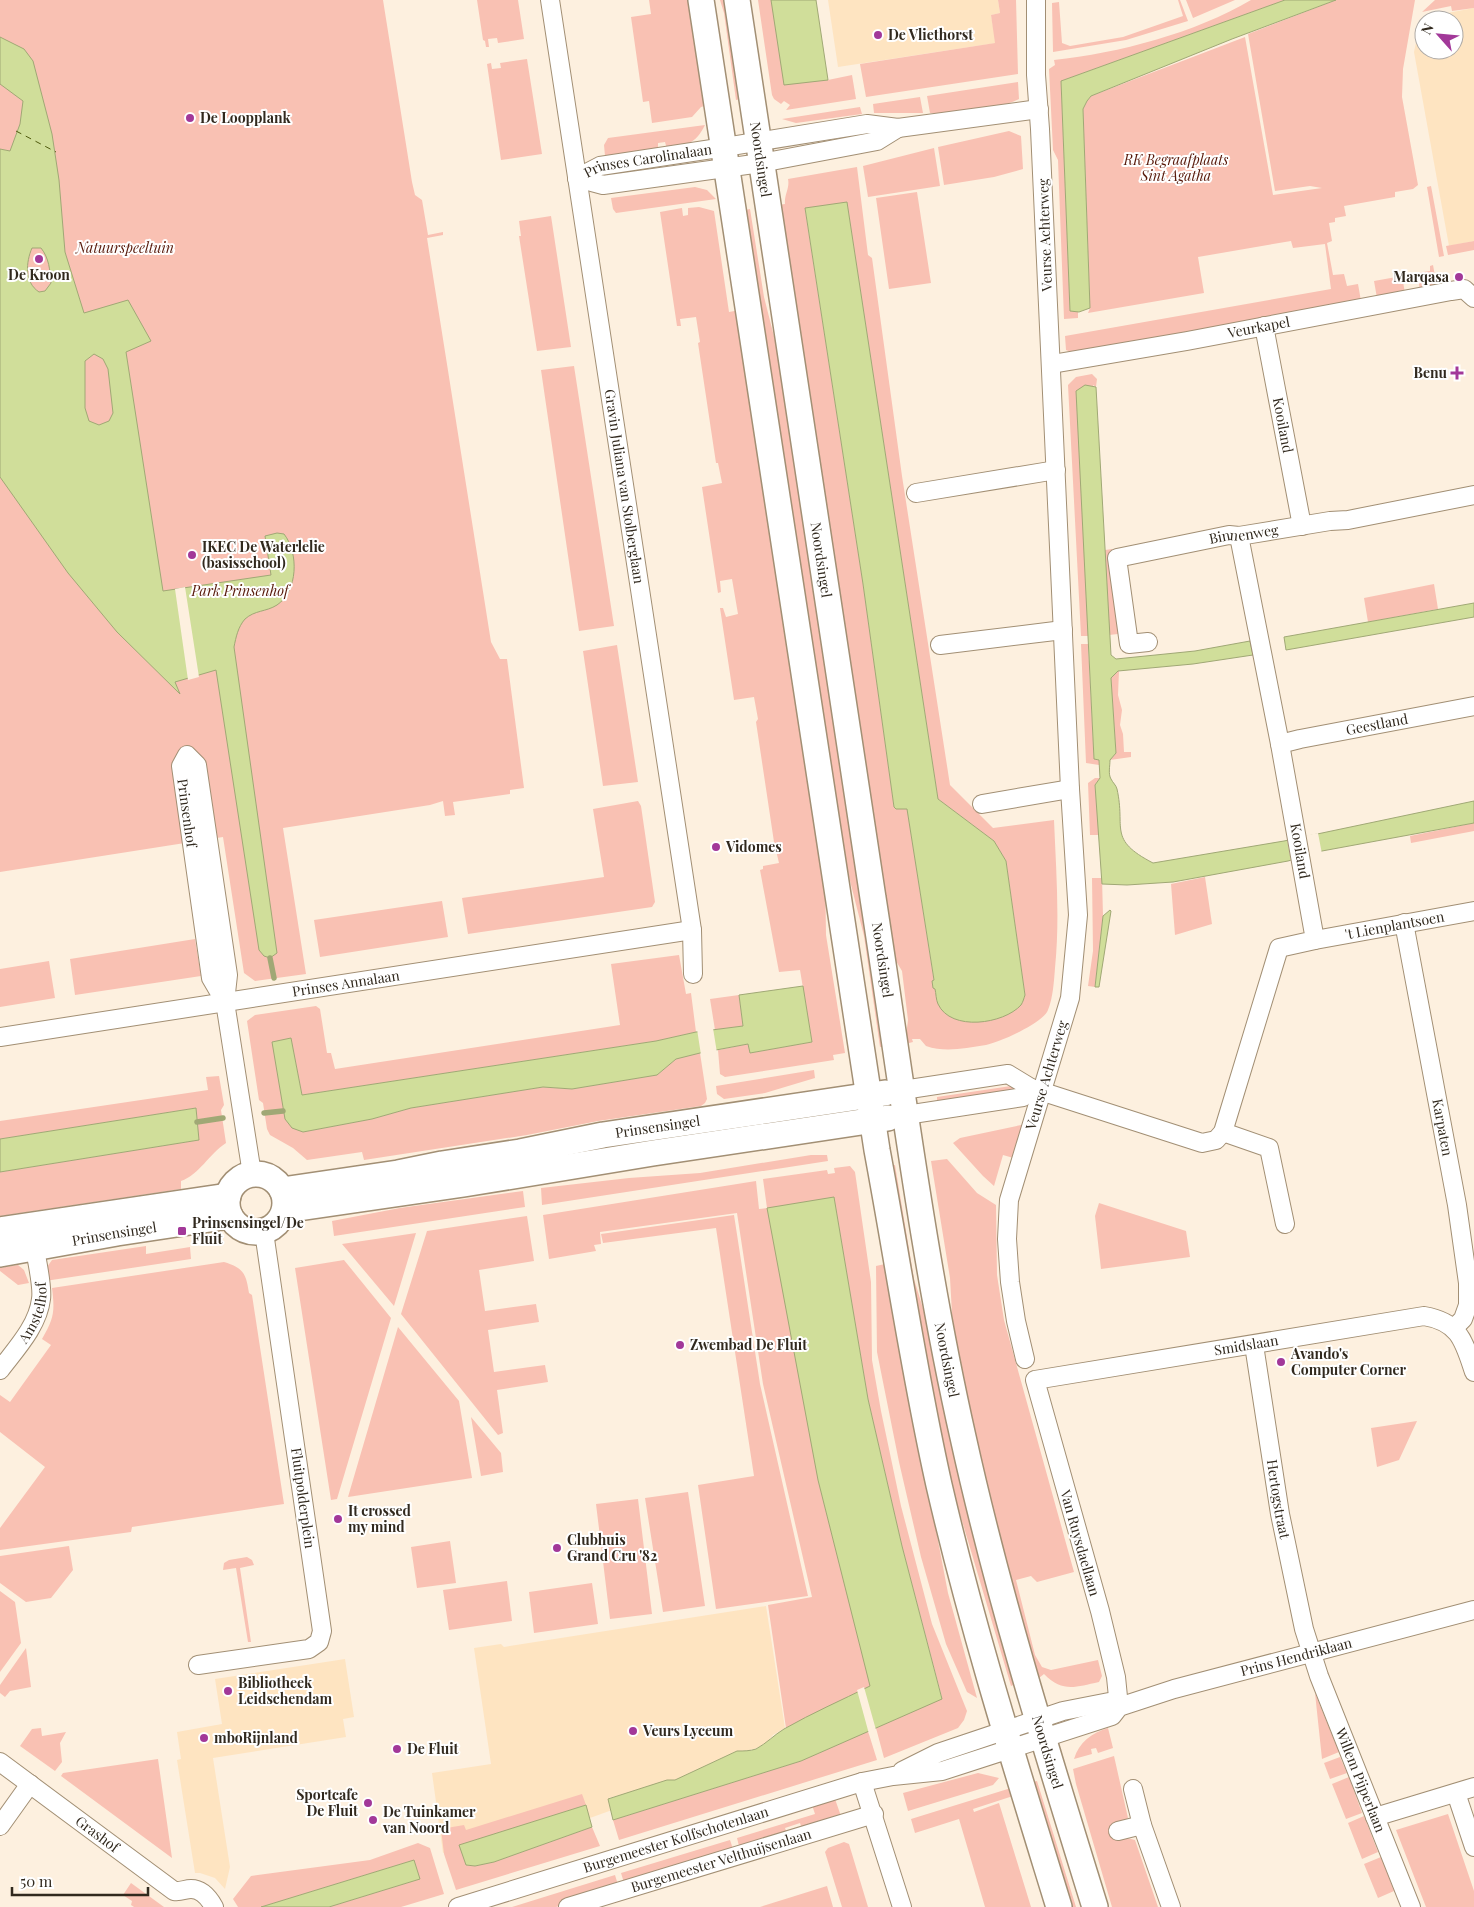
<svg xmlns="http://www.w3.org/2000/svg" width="1474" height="1907" font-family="'Playfair Display',serif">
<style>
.built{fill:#fee4c1;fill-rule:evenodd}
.green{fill:#f9c1b3;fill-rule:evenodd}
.water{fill:#d0de9a;stroke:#a0a875;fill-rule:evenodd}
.pier{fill:#fdf0df}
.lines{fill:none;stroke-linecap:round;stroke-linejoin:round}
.stream{stroke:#a0a875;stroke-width:5.5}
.ferry{stroke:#4f5a0d;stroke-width:1;stroke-dasharray:6 5;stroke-linecap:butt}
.minor-casing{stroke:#a28f74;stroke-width:20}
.secondary-casing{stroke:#a28f74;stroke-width:28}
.minor{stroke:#fff;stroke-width:18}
.secondary{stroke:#fff;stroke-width:25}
.poi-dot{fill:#a23899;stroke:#fff;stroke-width:2}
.labels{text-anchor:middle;stroke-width:4;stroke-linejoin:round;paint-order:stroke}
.poi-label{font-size:14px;font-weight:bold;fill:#31291e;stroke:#fff;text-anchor:start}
.street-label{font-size:14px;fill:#31291e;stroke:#fff}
.park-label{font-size:14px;font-style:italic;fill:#58190a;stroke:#fff}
</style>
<rect width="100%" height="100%" fill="#fdf0df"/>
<path class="built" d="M828 0H998L1000 13 991 15 996 43 838 67Z
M1474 8V241L1449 246 1414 52 1421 18ZM1424 20H1454V50H1424Z
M766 1606 785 1728 773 1735 767 1742 757 1748 746 1751H737L675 1780 609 1798 612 1810 590 1818 585 1805 443 1853 432 1773 491 1764 474 1648 501 1644 504 1647Z
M345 1659 354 1717 343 1719 346 1737 213 1758 230 1867 225 1889 215 1878 200 1873H195L177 1760 181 1759 177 1732 222 1724 215 1679Z"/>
<path class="green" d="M0 0H383L412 182 415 195 422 200 428 235 443 232V235L427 238 491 642 500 659H507L524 788 510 790V794L453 802 455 815 445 816 443 801 430 805 283 828 306 974 255 981 244 973 223 837 0 872Z
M477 0H518L524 39 498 43 497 38 488 39 489 47H486L485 41 483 40Z
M649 0H692L708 105 701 107 692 117 652 123 649 101 643 102 631 17 651 14Z
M720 0H726L741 99 736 100 724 13Z
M758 0H771L828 80 852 75 856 99 786 110 790 105 784 101 781 104 774 99 772 95Z
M998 0H1016L1018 74 866 97 860 64 995 43 991 15 1000 13Z
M1178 0H1180L1188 21 1126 40 1053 52 1052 3 1059 2 1062 43 1070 46 1123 37 1183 16Z
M1186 0H1235L1193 18Z
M1251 0H1285L1061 81 1070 310 1078 311V318L1064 319 1058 160 1053 150 1049 69 1055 65 1054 60C1119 53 1195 33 1251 0Z
M1336 0H1415L1403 69 1402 97 1418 185 1413 189 1395 192V197L1344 206 1346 216 1335 218V222L1329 223 1332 241 1327 243 1333 275 1344 274 1347 286 1358 284 1361 301 1187 334 1071 352 1066 350 1065 336 1331 289 1325 244 1293 248 1291 241 1198 257 1204 293 1088 313 1090 308 1083 109 1087 101 1091 96 1245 37 1273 195 1322 188 1310 186 1275 191 1248 34Z
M1435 0H1474V8L1452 11 1451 6 1422 12Z
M527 59 542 154 501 160 487 64 491 63 492 69 501 68 500 63Z
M1018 82 1019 99C996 110 955 113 930 113L927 96Z
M920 97 923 113H874L873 104Z
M860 107 862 114 796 123 782 119Z
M705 125C695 145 687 144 667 149L665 142 658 143V150L605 156 604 145 608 138Z
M1009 131 1021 136 1023 169 994 177 944 185 938 147Z
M934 148 940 186 868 197 863 166Z
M857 167 868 255 872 258 902 476 950 785 993 828 1054 820C1056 869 1060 919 1055 968 1054 981 1053 998 1048 1010 1043 1023 1000 1042 986 1045 965 1048 946 1053 926 1046L920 1039H912L913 1042 905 1044 908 1020 902 971 893 956 778 205 785 204C784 195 790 188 788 179ZM847 203 938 799 994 841 1006 861 1025 995 935 988 907 808 896 809 894 807 863 584 805 209Z
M1431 186 1444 256 1439 257 1427 187Z
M695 187 707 190 716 199 616 213 613 209 611 198Z
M917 192 931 283 889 289 876 198Z
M699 207 714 211 729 312 740 310 825 867 826 935 845 1053 833 1055 834 1060 725 1077 720 1074 718 1050 748 1044 750 1053 812 1042 800 970 779 972 760 870 763 869V866L779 863 774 842 756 722 758 719 754 697 734 700 720 608H723L726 617 738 614 732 579 720 581 721 592 718 593 702 487 722 483 718 463H716L698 343 700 342 696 317 680 319 681 326H677L660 212 682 208 683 216 688 215V208Z
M750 209 764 297 781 364 886 1046 880 1047 864 936 846 865 745 210Z
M551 216 571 347 537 351 519 236H521L519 221Z
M1474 241V250L1448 255 1446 246Z
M1433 265 1437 287 1420 290 1417 273 1430 271V266Z
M1402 276 1405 293 1377 298 1374 281Z
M574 366 614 626 579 631 541 370Z
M1092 374 1097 379 1096 387 1093 385 1088 636H1081L1068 385 1076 377Z
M1112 549 1119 623 1118 634 1109 635 1105 550Z
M1434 584 1438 609 1368 622 1364 598Z
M1081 644H1088L1094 759 1099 760V765L1086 763Z
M617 645 638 782 603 786 583 651Z
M1118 671H1119L1118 695 1122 710 1120 725 1123 734 1124 752H1131V757L1110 760 1116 753 1111 678Z
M1095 778H1100L1095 785 1100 835H1090L1088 783Z
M638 801 641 806 655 902 652 907 468 934 462 898 604 877 593 809Z
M1474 823V831L1411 843 1410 836Z
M1205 877 1212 924 1175 935 1171 884Z
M1092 878H1102L1103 916 1095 987 1088 986 1093 951Z
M442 901 448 937 320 957 314 920Z
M195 939 201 976 75 995 70 959Z
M679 955 686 994 691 993 696 1032 656 1041 302 1095 291 1039 272 1042 303 1132 372 1119 411 1108 543 1087 572 1089 657 1075 676 1059 700 1053 707 1099 705 1103 701 1106 598 1121 527 1135 364 1160 362 1152 307 1160 293 1148 270 1135 267 1129 263 1103 259 1100 247 1021 255 1015 316 1006 320 1009 327 1053H331L335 1069 620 1025 611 964Z
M49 961 55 998 0 1007V969Z
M739 995 743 1026 715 1030 710 999Z
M814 1070 815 1078 765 1093 724 1099 717 1094 716 1086Z
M219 1076 224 1105 221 1110 226 1143C209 1154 199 1175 181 1181V1189L0 1216V1172L199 1140 196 1108 0 1139V1121L208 1090 206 1077Z
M1011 1086 1022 1090 937 1105V1097Z
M1026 1124 1017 1159 1003 1155 994 1186 983 1176 953 1143 960 1138Z
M811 1155H827L828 1161 542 1205 541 1188 629 1178 700 1173Z
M947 1159 977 1193 996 1205 997 1275 1004 1320 1074 1572 1037 1582 1031 1576 1016 1580 1035 1655 1042 1667 1051 1670 1098 1660 1102 1676 1099 1682C1075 1687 1063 1693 1044 1674L1039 1678 1030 1664 994 1527 953 1331 950 1278 931 1161Z
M890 1165H895L914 1279 936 1351 1016 1684 1011 1686 944 1460Z
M850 1166 855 1172 871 1282 872 1360 881 1411 901 1506 932 1624 967 1711 964 1720 958 1728 884 1758 876 1728 942 1698 902 1546 868 1399 834 1198 818 1480 871 1686 786 1728 768 1605 812 1597 763 1384 737 1213 600 1232 601 1244 594 1245 596 1251 549 1259 543 1215 756 1181 759 1209 767 1208 763 1179 827 1170 828 1174 835 1173 834 1168Z
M523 1191 525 1207 334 1236 332 1221 400 1208Z
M1099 1203 1186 1231 1190 1257 1101 1269 1095 1216Z
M734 1215 760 1384 808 1596 716 1609 698 1485 754 1476 716 1228 603 1243 601 1234Z
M527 1216 534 1261 479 1270 485 1311 536 1304 539 1322 488 1330 494 1372 545 1365 548 1382 497 1390 503 1433 498 1435 401 1314 427 1231Z
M416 1233 394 1306 342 1244Z
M146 1246V1254L190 1247 191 1259 45 1281 47 1267 52 1260Z
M344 1260 391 1318 337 1499 331 1500 295 1268Z
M224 1262C244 1268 246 1274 249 1293L252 1295 284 1504 132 1527 131 1532 0 1550V1528L45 1467 0 1432V1395L10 1402 51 1345 42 1339C54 1318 55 1312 52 1288Z
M885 1264 948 1593 977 1698 967 1692 946 1644 921 1557 899 1462 877 1352 876 1266Z
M18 1265 24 1270 29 1283 18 1285 0 1271V1268Z
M398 1327 459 1401 472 1478 348 1497Z
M471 1417 501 1453 503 1472 481 1476Z
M1417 1421 1399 1460 1377 1467 1371 1428Z
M688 1492 705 1606 663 1612 645 1498Z
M638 1499 652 1614 610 1619 596 1504Z
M450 1541 456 1583 417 1588 411 1547Z
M69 1546 73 1570 51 1598 26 1602 0 1583V1556Z
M247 1557 252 1560 254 1565 240 1568 251 1642H248L236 1568 223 1570 224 1563 229 1560Z
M507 1581 512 1621 449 1630 443 1590Z
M592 1583 598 1624 534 1633 529 1592Z
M0 1591 15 1602 21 1643 0 1672Z
M26 1648 31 1687 10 1691 5 1697 0 1693V1685Z
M1315 1693 1339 1752 1322 1759Z
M41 1728 42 1736 66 1732 60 1743 62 1762 55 1771 20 1746 32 1729Z
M1108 1728 1113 1748 1098 1753 1096 1748 1091 1749 1092 1754 1074 1759C1079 1742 1092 1733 1108 1728Z
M868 1731 877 1760 619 1840 613 1820 801 1761Z
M1114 1756 1128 1818 1122 1824 1112 1827 1116 1840 1127 1838 1135 1840 1158 1907H1112L1076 1784 1073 1769Z
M1340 1757 1347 1773 1330 1779 1324 1763Z
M158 1759 172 1858 61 1776 63 1773Z
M978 1773 999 1778 993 1785 908 1811 903 1793Z
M1349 1777 1362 1813 1346 1819 1332 1784Z
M1037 1781 1076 1907H1070L1032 1782Z
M1011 1788 1013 1796 973 1809 974 1812 999 1803 1031 1907H985L959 1819 915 1833 911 1819Z
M582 1794 586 1805 460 1845 466 1865 475 1866 494 1862 592 1827 600 1846 456 1890 444 1854 441 1829 464 1825 466 1830Z
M835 1799 842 1819 803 1832 800 1823 785 1828 788 1836 740 1850 737 1838 815 1814 812 1805Z
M1448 1814 1474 1891V1907H1426L1396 1830Z
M1364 1816 1378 1852 1362 1859 1348 1823Z
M730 1840 734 1852 625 1886 621 1873Z
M844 1842 849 1844 868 1907H842L825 1852 828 1848Z
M418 1843 430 1848 444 1894 401 1907H329L420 1879 414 1860 261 1907H238L233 1899 251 1876 370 1860Z
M1381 1857 1394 1891 1378 1898 1364 1864Z
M615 1875 619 1888 556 1907H512Z
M131 1883 164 1907H134L131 1905 132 1901 123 1895Z
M827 1886 833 1907H760Z"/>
<path class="water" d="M771 0H816L828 80 784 85Z
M1285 0H1336L1232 39 1091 96 1087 101 1083 109 1090 308 1079 312 1070 311 1061 81Z
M0 37 24 49 33 61 52 134 59 180 65 252 84 313 128 300 151 341 126 352 163 591 271 575 265 536 277 533 284 534C299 553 298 591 277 605 266 612 255 610 245 619 238 627 236 637 234 647L277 953 270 958 264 956 259 950 216 670 175 682 180 694 117 632 68 573 0 477V149L10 151 20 124 23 101 0 84ZM32 248H41C49 258 50 270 51 283L45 291 39 292C24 282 26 262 32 248ZM94 354 103 359 108 369 113 413 109 421 99 425 89 421 85 408V361Z
M847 202 938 799 994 841 1006 861 1025 995C1024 998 1023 1002 1021 1005 1004 1024 951 1032 938 1004 936 1000 936 993 935 989L933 988 932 981 934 980 907 809H896L894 807 863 584 805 208Z
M1085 385 1096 387 1111 655 1116 659 1195 651 1250 641 1253 655 1193 664 1118 671 1111 678 1116 753 1110 760C1110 766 1108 774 1111 779 1113 783 1116 785 1117 789 1126 829 1107 839 1153 863L1284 841 1474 801V823L1322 851 1288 861 1173 882 1127 885 1102 884 1095 785 1100 778 1099 760 1094 759 1076 391Z
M1474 603V617L1286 650 1284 637Z
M1110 910 1111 911 1099 987H1095L1103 916Z
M803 986 812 1042 750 1053 748 1044 700 1053 676 1059 657 1075 572 1089 543 1087 411 1108 372 1119 303 1132 292 1128 285 1119 272 1042 291 1038 302 1095 656 1041 696 1032 743 1026 739 995Z
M196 1108 199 1140 0 1172V1139Z
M834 1197 868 1399 902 1546 942 1699 801 1761 613 1820 608 1799 667 1780H675L737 1751C744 1751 750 1751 756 1749 767 1743 774 1735 784 1729 812 1713 842 1700 870 1686L818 1480 767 1208Z
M586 1805 592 1827 494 1862 475 1866 466 1865 459 1845Z
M414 1860 420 1879 329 1907H261Z"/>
<path class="pier" d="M185 587 199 677 188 680 175 589Z
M1318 833 1322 854 1291 861 1287 839Z
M713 1028 717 1053 701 1055 697 1029Z
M864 1687 876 1730 869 1734 857 1690Z"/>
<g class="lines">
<path class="stream" d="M270 958 274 978
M264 1113 283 1111
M197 1122 223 1118"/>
<path class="ferry" d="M16 131 56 152"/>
<g class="minor-casing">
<g id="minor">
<path id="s1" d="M550 0 692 930 693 974"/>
<path id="s2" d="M577 178 600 166 725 147 867 124 898 128 1039 109"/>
<path d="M577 178 603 185 761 163 877 141 898 128"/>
<path id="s3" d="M1264 326 1302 526"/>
<path id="s4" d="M1052 364 1187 341 1451 291 1464 289 1474 298"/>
<path d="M916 493 1056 470"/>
<path id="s5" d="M1148 642 1129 644 1117 558 1229 535 1239 536 1330 521 1348 520 1474 495"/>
<path d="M940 645 1063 630"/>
<path id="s6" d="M1280 744 1300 739 1474 706"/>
<path d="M982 804 1070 789"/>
<path id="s7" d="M1404 923 1457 1205 1468 1283V1305L1463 1319 1454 1328"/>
<path id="s8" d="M1315 940 1474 911"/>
<path d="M225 1002 211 978 181 766 187 755 197 765 228 975 225 1002 252 1174"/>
<path id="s9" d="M0 1037 692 930"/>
<path d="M903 1090 1008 1074 1031 1088 1202 1143 1216 1140 1223 1132 1279 948 1315 940 1280 744 1239 536"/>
<path d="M906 1115 1023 1097 1031 1088"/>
<path d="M1223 1132 1269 1148 1285 1224"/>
<path id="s10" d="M1254 1345 1280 1514 1304 1629 1319 1676 1411 1907"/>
<path id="s11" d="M1025 1359 1016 1321 1010 1282 1007 1239 1009 1200 1070 998 1078 915 1070 789 1040 129 1036 75V0"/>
<path id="s12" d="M0 1370C15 1350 38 1326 41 1299 43 1287 37 1262 35 1249"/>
<path d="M198 1665 309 1649 319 1642 322 1631 264 1232"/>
<path id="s13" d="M1119 1707 1116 1677 1100 1611 1035 1380 1424 1316C1460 1322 1464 1342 1474 1372"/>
<path id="s14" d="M0 1762 174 1891C181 1892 185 1889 191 1889 202 1889 209 1898 214 1907"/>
<path d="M902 1771 938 1753 1063 1711 1109 1702 1119 1707"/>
<path d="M862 1782 902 1907"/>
<path d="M1133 1789 1142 1825 1171 1907"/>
<path d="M1456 1793 1474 1847"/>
<path d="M1375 1817 1474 1787"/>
<path d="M0 1826 30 1784"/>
<path d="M1118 1831 1142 1825"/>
<path id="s15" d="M458 1907 862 1782 893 1776 942 1771 1112 1716 1119 1707 1174 1689 1474 1610"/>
<path id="s16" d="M568 1907 874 1814"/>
</g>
</g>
<g class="secondary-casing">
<g id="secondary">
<path d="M701 0 877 1150C898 1262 914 1374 939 1485 972 1628 1016 1767 1059 1907"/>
<path id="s17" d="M737 0C781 300 827 599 873 898 901 1078 923 1260 963 1437 998 1596 1047 1752 1095 1907"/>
<circle cx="256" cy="1203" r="29"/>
<path id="s18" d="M282 1190 398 1173 442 1164 520 1152 603 1135 885 1093"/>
<path d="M285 1210 464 1184 653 1153 888 1118"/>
<path d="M0 1230 228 1196"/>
<path id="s19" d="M0 1254 117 1233 230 1216"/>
</g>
</g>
<use href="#minor" class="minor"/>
<use href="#secondary" class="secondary"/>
</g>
<g class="poi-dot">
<circle cx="878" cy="35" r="5"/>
<circle cx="190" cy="118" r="5"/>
<circle cx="39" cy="259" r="5"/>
<circle cx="1459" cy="277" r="5"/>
<path d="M1454.5 365.5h5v5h5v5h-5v5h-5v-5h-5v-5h5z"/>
<circle cx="192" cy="555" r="5"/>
<circle cx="716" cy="847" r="5"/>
<rect x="177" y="1226" width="10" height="10" rx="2.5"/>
<circle cx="680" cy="1345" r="5"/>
<circle cx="1281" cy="1362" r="5"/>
<circle cx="338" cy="1519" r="5"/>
<circle cx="557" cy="1548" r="5"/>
<circle cx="228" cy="1691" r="5"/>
<circle cx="633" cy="1731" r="5"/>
<circle cx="204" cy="1738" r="5"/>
<circle cx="397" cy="1749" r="5"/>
<circle cx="368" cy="1803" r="5"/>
<circle cx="373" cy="1820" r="5"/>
</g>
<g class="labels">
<g class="poi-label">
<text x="888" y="40">De Vliethorst</text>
<text x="200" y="123">De Loopplank</text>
<text x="39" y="280" text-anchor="middle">De Kroon</text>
<text x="1449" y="282" text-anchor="end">Marqasa</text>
<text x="1447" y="378" text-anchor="end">Benu</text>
<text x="202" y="552">IKEC De Waterlelie<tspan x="202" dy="16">(basisschool)</tspan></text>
<text x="726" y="852">Vidomes</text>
<text x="192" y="1228">Prinsensingel/De<tspan x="192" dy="16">Fluit</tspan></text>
<text x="690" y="1350">Zwembad De Fluit</text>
<text x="1291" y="1359">Avando's<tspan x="1291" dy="16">Computer Corner</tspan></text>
<text x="348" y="1516">It crossed<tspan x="348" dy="16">my mind</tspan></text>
<text x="567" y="1545">Clubhuis<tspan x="567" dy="16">Grand Cru '82</tspan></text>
<text x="238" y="1688">Bibliotheek<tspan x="238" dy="16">Leidschendam</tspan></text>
<text x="643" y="1736">Veurs Lyceum</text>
<text x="214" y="1743">mboRijnland</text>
<text x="407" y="1754">De Fluit</text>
<text x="358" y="1800" text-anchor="end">Sportcafe<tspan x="358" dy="16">De Fluit</tspan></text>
<text x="383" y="1817">De Tuinkamer<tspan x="383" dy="16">van Noord</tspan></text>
</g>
<g class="street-label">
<text dy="5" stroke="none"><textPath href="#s17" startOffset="161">Noordsingel</textPath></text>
<text dy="5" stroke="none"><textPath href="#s2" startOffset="74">Prinses Carolinalaan</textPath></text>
<text transform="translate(1045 235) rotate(-92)" y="5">Veurse Achterweg</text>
<text dy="5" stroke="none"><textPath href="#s4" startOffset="210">Veurkapel</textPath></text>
<text dy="5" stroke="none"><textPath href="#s3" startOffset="101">Kooiland</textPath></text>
<text dy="5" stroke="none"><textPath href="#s1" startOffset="492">Gravin Juliana van Stolberglaan</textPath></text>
<text dy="5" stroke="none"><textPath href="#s5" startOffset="235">Binnenweg</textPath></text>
<text dy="5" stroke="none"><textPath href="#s17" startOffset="566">Noordsingel</textPath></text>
<text dy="5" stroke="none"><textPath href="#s6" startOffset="99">Geestland</textPath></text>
<text transform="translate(187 813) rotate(82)" y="5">Prinsenhof</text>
<text transform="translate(1300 851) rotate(80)" y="5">Kooiland</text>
<text dy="5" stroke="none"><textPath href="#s8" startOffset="81">'t Lienplantsoen</textPath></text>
<text dy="5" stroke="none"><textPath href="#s17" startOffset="971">Noordsingel</textPath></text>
<text dy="5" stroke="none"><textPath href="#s9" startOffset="350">Prinses Annalaan</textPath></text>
<text dy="5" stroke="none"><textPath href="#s11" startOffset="291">Veurse Achterweg</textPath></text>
<text dy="5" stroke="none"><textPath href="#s18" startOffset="381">Prinsensingel</textPath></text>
<text dy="5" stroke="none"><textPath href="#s7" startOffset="208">Karpaten</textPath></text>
<text dy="5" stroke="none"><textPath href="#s19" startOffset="116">Prinsensingel</textPath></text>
<text dy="5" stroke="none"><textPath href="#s12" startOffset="68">Amstelhof</textPath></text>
<text dy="5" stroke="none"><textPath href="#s13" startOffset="552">Smidslaan</textPath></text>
<text dy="5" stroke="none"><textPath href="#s17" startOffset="1376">Noordsingel</textPath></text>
<text transform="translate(303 1498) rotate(82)" y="5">Fluitpolderplein</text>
<text dy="5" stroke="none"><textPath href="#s10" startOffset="156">Hertogstraat</textPath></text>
<text transform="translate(1080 1543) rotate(74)" y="5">Van Ruysdaellaan</text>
<text dy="5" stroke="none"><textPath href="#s15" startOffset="878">Prins Hendriklaan</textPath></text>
<text dy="5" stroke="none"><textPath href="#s17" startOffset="1781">Noordsingel</textPath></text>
<text dy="5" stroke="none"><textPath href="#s10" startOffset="450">Willem Pijperlaan</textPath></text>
<text dy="5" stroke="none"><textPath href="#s14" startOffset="121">Grashof</textPath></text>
<text dy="5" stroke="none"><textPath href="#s15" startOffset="228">Burgemeester Kolfschotenlaan</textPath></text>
<text dy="5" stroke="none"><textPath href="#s16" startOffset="160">Burgemeester Velthuijsenlaan</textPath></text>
</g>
<g class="park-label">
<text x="1176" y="165">RK Begraafplaats<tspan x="1176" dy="16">Sint Agatha</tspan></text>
<text x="125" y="253">Natuurspeeltuin</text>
<text x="240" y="596">Park Prinsenhof</text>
</g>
</g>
<g transform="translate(1439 35) rotate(297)"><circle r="24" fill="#ffffff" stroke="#ada9a5"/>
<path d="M0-4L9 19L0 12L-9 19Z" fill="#a23899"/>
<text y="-8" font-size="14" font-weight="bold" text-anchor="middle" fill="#31291e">N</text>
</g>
<path d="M12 1887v8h136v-8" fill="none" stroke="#31291e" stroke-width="2.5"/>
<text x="20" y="1887" font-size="15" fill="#31291e" stroke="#ffffff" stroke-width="4" paint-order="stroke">50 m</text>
</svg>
